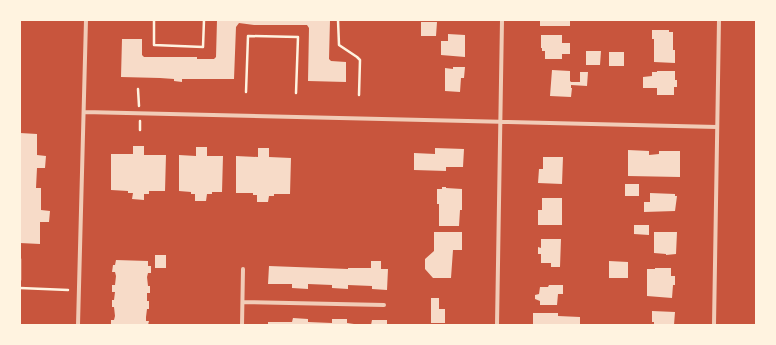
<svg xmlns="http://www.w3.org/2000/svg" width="776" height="345" font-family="'Exo 2',sans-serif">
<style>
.building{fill:#f7dbc8}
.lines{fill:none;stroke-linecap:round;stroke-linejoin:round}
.path{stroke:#fff3e0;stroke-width:2.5}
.minor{stroke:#f1ccb7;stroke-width:4}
</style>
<rect width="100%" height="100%" fill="#c8553d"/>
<path class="building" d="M217 20H330L329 59 331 61 346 62V82L308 81 309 28 307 25H254L239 23 236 27 234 79H182V82L174 81V79L160 78 121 77 122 39H142V55L144 57H197V59H214L216 57Z
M540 20H570V26H540Z
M421 22H437L436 36H421Z
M652 30H669V32H673V50H675V63L654 62V39H652Z
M448 34 465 35V57L441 55V41H448Z
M541 35H562V43H570V54H562V59H545V51H542V48H541Z
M586 51H601L600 65H586Z
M609 52H624V66H609Z
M453 67H465L464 78H461L460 92 445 91V68L453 69Z
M552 70 570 71V81L571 82H580V72H588L587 86 571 85V88H572L571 97 550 96Z
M657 71H675V80H677V87H674V95H657V88H643V77L652 76V72H657Z
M20 133 37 134V155L46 156 45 168H37L36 188H41V210L50 211 49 222H40V244L20 243Z
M133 146H144V155H166L165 191H149V194H144V200L132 199 133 193H128V191L111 190V154H133Z
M196 147H207V156H223L222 192H212V194H207L206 201H195V194H191V192L179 191V155L196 156Z
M258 148H269V157L291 158 290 194H274V196H269L268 202H257V195H253V193H236V156L258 157Z
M435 148 464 149 463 167H446V171L414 170V153L435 154Z
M628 150 649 151V155L659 154V151H680V177L628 176Z
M543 157H563L562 184 538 183 539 169H543Z
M625 184H639V196H625Z
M442 187H446V188L462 189V210H460L459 226H439V204H437V189H442Z
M650 193 675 194V196H677L675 211 644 212V202H650Z
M542 198H562V225H538V210H542Z
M634 225H649V235L634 234Z
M434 232H462V250H453L451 278H433L425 269V259L434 251Z
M654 232H677L676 254 666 255V254L654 253Z
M541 239H561L560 267H551V263H541V254H538V247L541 248Z
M155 255H166V268H155Z
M116 260 148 261V266H151V273H148L147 277 148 286H150V293H147V301H149V309H147L146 317V321H149L148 325H111V320H114L115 316 114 307H112V300H114L115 292H112V285H115L116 276 115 272H112L113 265H115Z
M371 261H381V269H388L387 290 372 289V286L348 285V289L332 288V285L308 284V289L292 288V284H268L269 266 348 269V268H371Z
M609 261 628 262V278H609Z
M655 268H671V276H675V285H673L672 298 647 296V269H655Z
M549 285H563V294H558L557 305H540V301L535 299V295L539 294 540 287H548Z
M431 298H439V309H445V323H431Z
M652 311 675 312 674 325H654V322H652Z
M533 313H558V316L580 317V325H533Z
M293 318 308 319V322L332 323V319H347V323L354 324V325H268V322H292Z
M372 320H387V325H371Z"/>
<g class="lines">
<path class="path" d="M154 20V45L203 47 204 20
M338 20 339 45 357 57 360 60 359 95
M138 89 139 106
M246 92 248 36 298 37 296 93
M140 121V130
M20 280V259
M20 288 68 290"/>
<path class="minor" d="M84 112 717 127
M243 302 384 305
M78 325 86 20
M242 325 243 269
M497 325 502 20
M714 325 719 20"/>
</g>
<rect width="776" height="345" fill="none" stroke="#fff3e0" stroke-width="42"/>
</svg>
